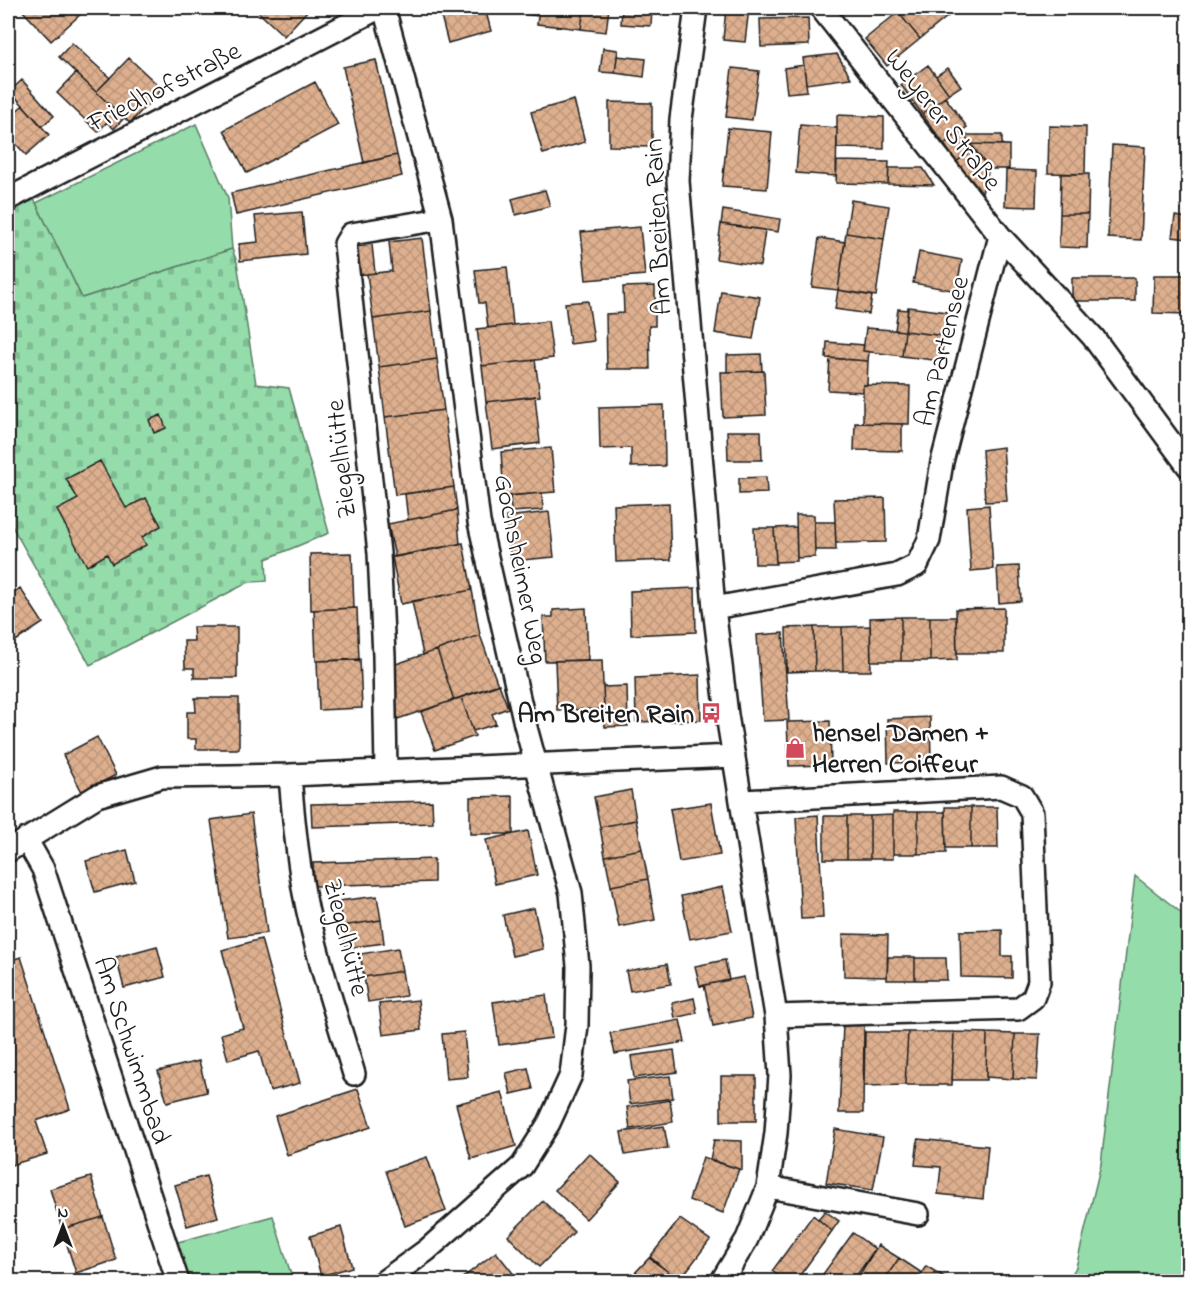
<svg xmlns="http://www.w3.org/2000/svg" width="1196" height="1289" font-family="'Indie Flower',sans-serif">
<style>
.green{fill:#95dcab;stroke:#587c64;stroke-width:1.5}
.cemetery{fill:url(#cemetery-stones);stroke:#587c64;stroke-width:1.5}
.building{fill:url(#building-cross-hatch);stroke:#1c1c1c;stroke-width:1.5}
.lines{fill:none;stroke-linecap:round;stroke-linejoin:round}
.minor-casing{stroke:#1c1c1c;stroke-width:26}
.minor{stroke:#fff;stroke-width:21}
.labels{text-anchor:middle;stroke-width:4.5;stroke-linejoin:round;paint-order:stroke}
.street-label{font-size:27px;fill:#1c1c1c;stroke:#fff}
.poi-label{font-size:27px;font-weight:bold;fill:#1c1c1c;stroke:#fff;text-anchor:end}
</style>
<defs>
<pattern id="cemetery-stones" width="16" height="16" patternUnits="userSpaceOnUse" patternTransform="scale(1.5)"><rect width="16" height="16" fill="#95dcab"/><path d="M2 7V4a2 2 0 0 1 4 0v3zM10 15v-3a2 2 0 0 1 4 0v3z" fill="#80bc93"/></pattern>
<pattern id="building-cross-hatch" width="8" height="8" patternUnits="userSpaceOnUse" patternTransform="scale(1.5)"><rect width="8" height="8" fill="#ddaf8e"/><path d="M0 0l8 8M0 8l8-8" fill="none" stroke="#bd967a"/></pattern>
</defs>
<rect width="100%" height="100%" fill="#fff"/>
<filter id="ink" filterUnits="userSpaceOnUse"><feTurbulence type="fractalNoise" baseFrequency=".0167" numOctaves="2"/><feDisplacementMap in="SourceGraphic" scale="12" xChannelSelector="R" yChannelSelector="G"/><feConvolveMatrix kernelMatrix="1 2 1 2 8 2 1 2 1" color-interpolation-filters="sRGB"/></filter>
<g filter="url(#ink)">
<path class="green" d="M196 124 228 198 232 249 82 298 36 203Z
M1135 876 1188 918V1281H1068L1076 1267 1101 1164Z
M273 1216 293 1281H180L167 1245Z"/>
<path class="cemetery" d="M34 199 82 298 232 249 237 262 256 384 289 388 329 533 266 559 267 581 249 582 90 665 8 519V214Z"/>
<path class="building" d="M20 8H79L83 12 51 41Z
M254 8H306L308 10 284 36Z
M439 8H485L491 31 448 43Z
M517 8H539L538 16 516 13Z
M539 8H584L581 29 537 24Z
M584 8H609L606 32 581 29Z
M622 8H652L651 26 621 24Z
M726 8H749L745 42 723 40Z
M904 8H958L920 39 898 12Z
M898 12 920 39 887 66 865 39Z
M808 18 809 45 761 47 760 19Z
M72 43 110 78 96 92 59 57Z
M603 48 618 50 615 73 600 72Z
M837 54 851 78 806 84 803 58Z
M617 56 646 59 644 77 615 73Z
M129 58 162 89 130 123 96 92Z
M376 60 397 155 364 163 343 67Z
M804 65 807 91 787 93 784 68Z
M928 65 949 94 922 114 901 85Z
M732 68 759 71 752 120 726 117Z
M948 68 961 86 949 94 936 76Z
M76 73 124 118 114 129 107 122 98 132 57 93Z
M22 80 54 116 42 126 10 91Z
M315 82 338 125 247 173 224 130Z
M945 97 967 127 944 144 922 114Z
M574 100 585 142 543 154 531 112Z
M609 102 652 103V147L609 146Z
M23 105 49 135 26 155 8 135V119Z
M837 115 884 117V149L837 148Z
M800 125 837 128 836 176 796 173Z
M1049 126 1086 127 1085 174 1048 173Z
M728 128 772 132 767 189 722 186Z
M962 131 974 149 956 162 944 144Z
M964 135H1002V145L971 144Z
M971 144 1009 145V169H989Z
M1112 145 1145 147 1141 240 1108 238Z
M974 149 989 169 981 196 956 162Z
M397 155 402 176 236 215 231 193Z
M837 161 889 162 888 184 836 183Z
M889 168H923L934 185 888 184Z
M1006 170 1037 171 1036 207 1005 206Z
M1061 174H1089L1088 214H1060Z
M545 190 550 206 516 215 512 199Z
M851 200 889 206 884 239 846 233Z
M723 210 780 219 778 232 721 224Z
M302 212 306 254 240 261 239 244 258 242 255 216Z
M1060 214H1088L1087 248 1059 247Z
M1175 216 1188 218V239L1172 237Z
M721 224 765 230 760 266 716 259Z
M640 227 645 275 586 280 581 232Z
M846 233 884 239 876 296 838 290Z
M422 238 431 311 373 319 367 274 392 271 389 242Z
M819 238 845 242 838 290 812 287Z
M372 245 375 273 358 275 355 247Z
M919 252 962 260 956 291 913 283Z
M507 267 513 325 488 328 485 303H479L475 270Z
M1154 275H1188V314L1153 313Z
M1072 278H1135V301H1072Z
M655 286V326H649L650 369H607L606 314 624 313 623 287Z
M838 290 872 296 869 314 835 309Z
M721 291 760 297 753 339 715 333Z
M588 301 594 341 570 344 565 303Z
M908 307 947 312 944 336 905 331Z
M898 309 908 310 905 331 895 330Z
M431 311 437 359 379 367 373 319Z
M548 321 553 358 482 366 477 329Z
M866 328 905 331 902 356 863 351Z
M905 331 944 336 941 361 902 356Z
M827 342 864 345 863 351 869 352 868 361 826 358Z
M761 354 762 371 727 372V355Z
M830 358 868 361 867 385H863V392L828 390Z
M437 359 444 410 385 417 379 367Z
M535 360 540 396 486 402 482 366Z
M764 371 766 415 723 417 721 372Z
M863 385 910 386 909 424 863 423Z
M535 396 540 443 492 449 486 402Z
M664 405 665 466 631 467V448L600 449 599 407Z
M444 410 454 487 395 495 385 417Z
M161 415 166 428 154 433 149 420Z
M855 423 902 424V451L854 450Z
M727 431H761L762 460H728Z
M1003 447 1007 501 985 502 982 450Z
M551 448 555 492 504 496 501 452Z
M100 461 126 508 146 498 161 526 142 537 146 545 112 564 107 554 87 566 57 510 78 499 66 479Z
M766 477 767 493 739 494V478Z
M454 487 457 510 408 520 405 494Z
M542 493 543 510 511 512 510 496Z
M885 498 886 542 836 543 834 499Z
M669 503 671 560 616 562 614 505Z
M989 505 993 569 971 571 967 507Z
M457 510 460 544 395 557 388 524Z
M549 512 554 557 511 561 506 517Z
M796 515H814L815 557 797 558Z
M814 522H835L836 550H815Z
M796 527 797 561 776 562 774 528Z
M754 528H774L776 564H755Z
M463 543 472 590 401 604 392 557Z
M352 553 354 608 311 610 310 554Z
M1019 566 1021 601 999 603 997 567Z
M20 588 43 623 8 646V597Z
M695 588 696 632 631 635 630 591Z
M472 590 480 635 423 655 412 601Z
M357 608 359 660 316 661 314 610Z
M586 608 588 660 545 661 543 617H553V610Z
M1004 608V653H957L956 609Z
M901 617V661H871L870 618Z
M901 617H930V661H901Z
M930 617H956L957 660 930 661Z
M870 626 871 671H843L842 627Z
M193 627H237V678H194V668H185L184 641H194Z
M814 627 815 671 787 672 786 628Z
M814 627H842L843 671H815Z
M783 633 789 720 763 721 757 635Z
M480 635 498 685 454 700 437 650Z
M437 650 454 700 392 721 390 666Z
M360 659 362 708 319 710 317 661Z
M602 660 604 709 557 710 555 661Z
M700 675 701 720 636 722 635 678Z
M499 684 508 708 492 714 496 724 473 731 461 697Z
M627 686 628 726 605 727 603 687Z
M461 697 475 736 435 750 421 712Z
M195 698H239V749H196V739H187V712H196Z
M930 717 931 762 888 763 887 719Z
M830 721 831 765 789 766 787 722Z
M97 737 116 775 82 792 63 755Z
M631 790 636 820 600 827 594 797Z
M513 796V834H470V797Z
M432 801 433 823 312 827 311 804Z
M711 803 720 855 679 862 670 809Z
M945 807H971V848H946Z
M971 807H997L998 848H971Z
M893 812H918V854H893Z
M918 812H945L946 853 918 854Z
M251 814 267 933 228 938 211 820Z
M818 815 823 918 801 919 796 817Z
M893 815V859H870V816Z
M824 816H847V859H824Z
M847 816H870V859H847Z
M636 820 642 849 605 856 600 827Z
M528 831 537 875 495 884 486 840Z
M642 849 648 879 611 886 605 856Z
M127 850 135 881 95 892 86 861Z
M434 859V882L314 886 313 863Z
M648 879 655 920 619 927 611 886Z
M723 887 732 931 690 939 681 896Z
M377 896 381 920 342 926 339 901Z
M534 908 543 949 512 956 503 915Z
M381 920 384 943 346 948 342 926Z
M1002 930V956H1012V978L961 977 960 931Z
M843 934 888 935 887 977 844 976Z
M261 939 300 1083 270 1091 259 1051 228 1060 221 1034 243 1028 222 950Z
M157 946 165 977 124 988 116 957Z
M398 948 402 971 364 977 360 954Z
M21 957 70 1109 36 1121 47 1154 8 1166V961Z
M888 957H915V980H887Z
M915 958H946L947 980H915Z
M725 960 729 980 700 986 695 966Z
M667 964 671 984 630 991 626 971Z
M402 971 406 996 368 1002 364 977Z
M744 977 752 1018 713 1026 704 985Z
M546 995 552 1038 499 1045 493 1002Z
M694 998 697 1013 675 1018 672 1003Z
M418 1000 421 1030 383 1035 379 1004Z
M680 1020 685 1042 615 1054 610 1033Z
M843 1025H864L863 1113H839Z
M464 1032 468 1077 446 1079 442 1034Z
M865 1032H908L905 1085 864 1086Z
M908 1032H954L952 1085H905Z
M954 1032 987 1033 986 1080H952Z
M987 1033 1015 1034 1013 1079 986 1077Z
M1015 1034H1040L1037 1080 1013 1079Z
M674 1050 677 1072 634 1078 631 1056Z
M199 1061 207 1092 167 1102 158 1071Z
M528 1068 533 1089 511 1094 506 1073Z
M670 1076 673 1098 630 1104 627 1081Z
M721 1076H756V1121H721Z
M358 1089 371 1127 287 1155 275 1116Z
M502 1092 516 1146 471 1159 456 1104Z
M670 1100 673 1122 630 1129 627 1107Z
M664 1126 668 1148 625 1155 621 1132Z
M835 1129 883 1137 873 1190 826 1183Z
M918 1139 988 1146 983 1199 938 1194 941 1167 915 1165Z
M714 1140 742 1141V1170L710 1160Z
M589 1153 620 1182 586 1219 555 1190Z
M427 1157 446 1211 405 1226 386 1171Z
M703 1157 739 1169 723 1213 689 1200Z
M206 1176 218 1217 187 1226 175 1185Z
M91 1177 103 1217 62 1229 50 1189Z
M543 1201 574 1232 539 1267 508 1236Z
M825 1211 839 1221 832 1231 818 1219Z
M813 1215 832 1231 795 1282H786L772 1271Z
M103 1217 116 1260 76 1273 62 1229Z
M680 1219 710 1240 679 1281 650 1257Z
M341 1227 352 1267 321 1276 310 1236Z
M853 1233 875 1249 852 1282H833L823 1274Z
M878 1245 899 1258 883 1282H855Z
M496 1252 520 1282H458L461 1279Z
M649 1258 674 1276 669 1282H638L632 1276Z
M899 1258 922 1273 916 1282H883Z
M926 1266 948 1279 947 1282H916Z"/>
<g class="lines">
<g class="minor-casing">
<path id="minor" d="M696 8 681 119 678 181 714 608 727 715 776 1016 780 1075 776 1133 768 1187 747 1239 721 1282
M821 8 1000 236 1093 337 1188 466
M8 199 379 8
M714 608 897 575 917 565 929 540 942 462 1000 236
M386 771 384 656 379 553 345 244 351 234 441 219
M290 775C293 815 297 854 304 893 316 955 336 1014 354 1074
M742 801 1001 787 1022 796 1032 813 1039 982 1033 998 1018 1009 776 1016
M26 839 43 869 178 1282
M8 851 97 796 162 777 290 775 734 756
M768 1187 918 1214
M383 1282 427 1250 522 1166 549 1123 571 1075 577 1025 578 966 571 893 525 724 479 522 441 219 384 8"/>
</g>
<use href="#minor" class="minor"/>
</g>
</g>
<defs>
<g id="bus-bare" transform="scale(1.62)"><path d="M-5-6H5V4H4V6H2V4H-2V6H-4V4H-5ZM-3.5-4V0h7V-4ZM-3.5 1.2v1.5H-2V1.2ZM2 1.2v1.5H3.5V1.2Z" fill="#d1495b" stroke="#fff" stroke-width="2.5" paint-order="stroke"/></g>
<g id="shop-bare" transform="scale(1.62)"><path d="M-5-2.5h2.3a2.7 3.5 0 0 1 5.4 0H5L5.5 6h-11ZM-1.5-2.5h3a1.5 2.3 0 0 0-3 0Z" fill="#d1495b" stroke="#fff" stroke-width="2.5" paint-order="stroke"/></g>
</defs>
<g fill-rule="evenodd">
<use href="#bus-bare" x="711" y="713"/>
<use href="#shop-bare" x="795" y="748"/>
</g>
<g class="labels">
<g class="street-label">
<text transform="translate(164 86) rotate(-27)" y="9">Friedhofstraße</text>
<text transform="translate(944 119) rotate(52)" y="9">Weyerer Straße</text>
<text transform="translate(657 227) rotate(-93)" y="9">Am Breiten Rain</text>
<text transform="translate(941 351) rotate(-76)" y="9">Am Partensee</text>
<text transform="translate(340 459) rotate(-96)" y="9">Ziegelhütte</text>
<text transform="translate(522 569) rotate(79)" y="9">Gochsheimer Weg</text>
<text transform="translate(347 937) rotate(76)" y="9">Ziegelhütte</text>
<text transform="translate(133 1050) rotate(72)" y="9">Am Schwimmbad</text>
</g>
<g class="poi-label">
<text x="694" y="722">Am Breiten Rain</text>
<text x="812" y="741" text-anchor="start">hensel Damen +<tspan x="812" dy="31">Herren Coiffeur</tspan></text>
</g>
</g>
<rect width="1196" height="1289" fill="none" stroke="#fff" stroke-width="30"/>
<rect x="15" y="15" width="1166" height="1259" fill="none" stroke="#1c1c1c" stroke-width="2" filter="url(#ink)"/>
<g transform="translate(63 1226)" stroke="#ffffff" stroke-width="4.5" paint-order="stroke">
<path d="M0-4.5L10 22L0 15L-10 22Z" fill="#1c1c1c"/>
<text y="-9" font-size="16" font-weight="bold" text-anchor="middle" fill="#1c1c1c">N</text>
</g>
</svg>
